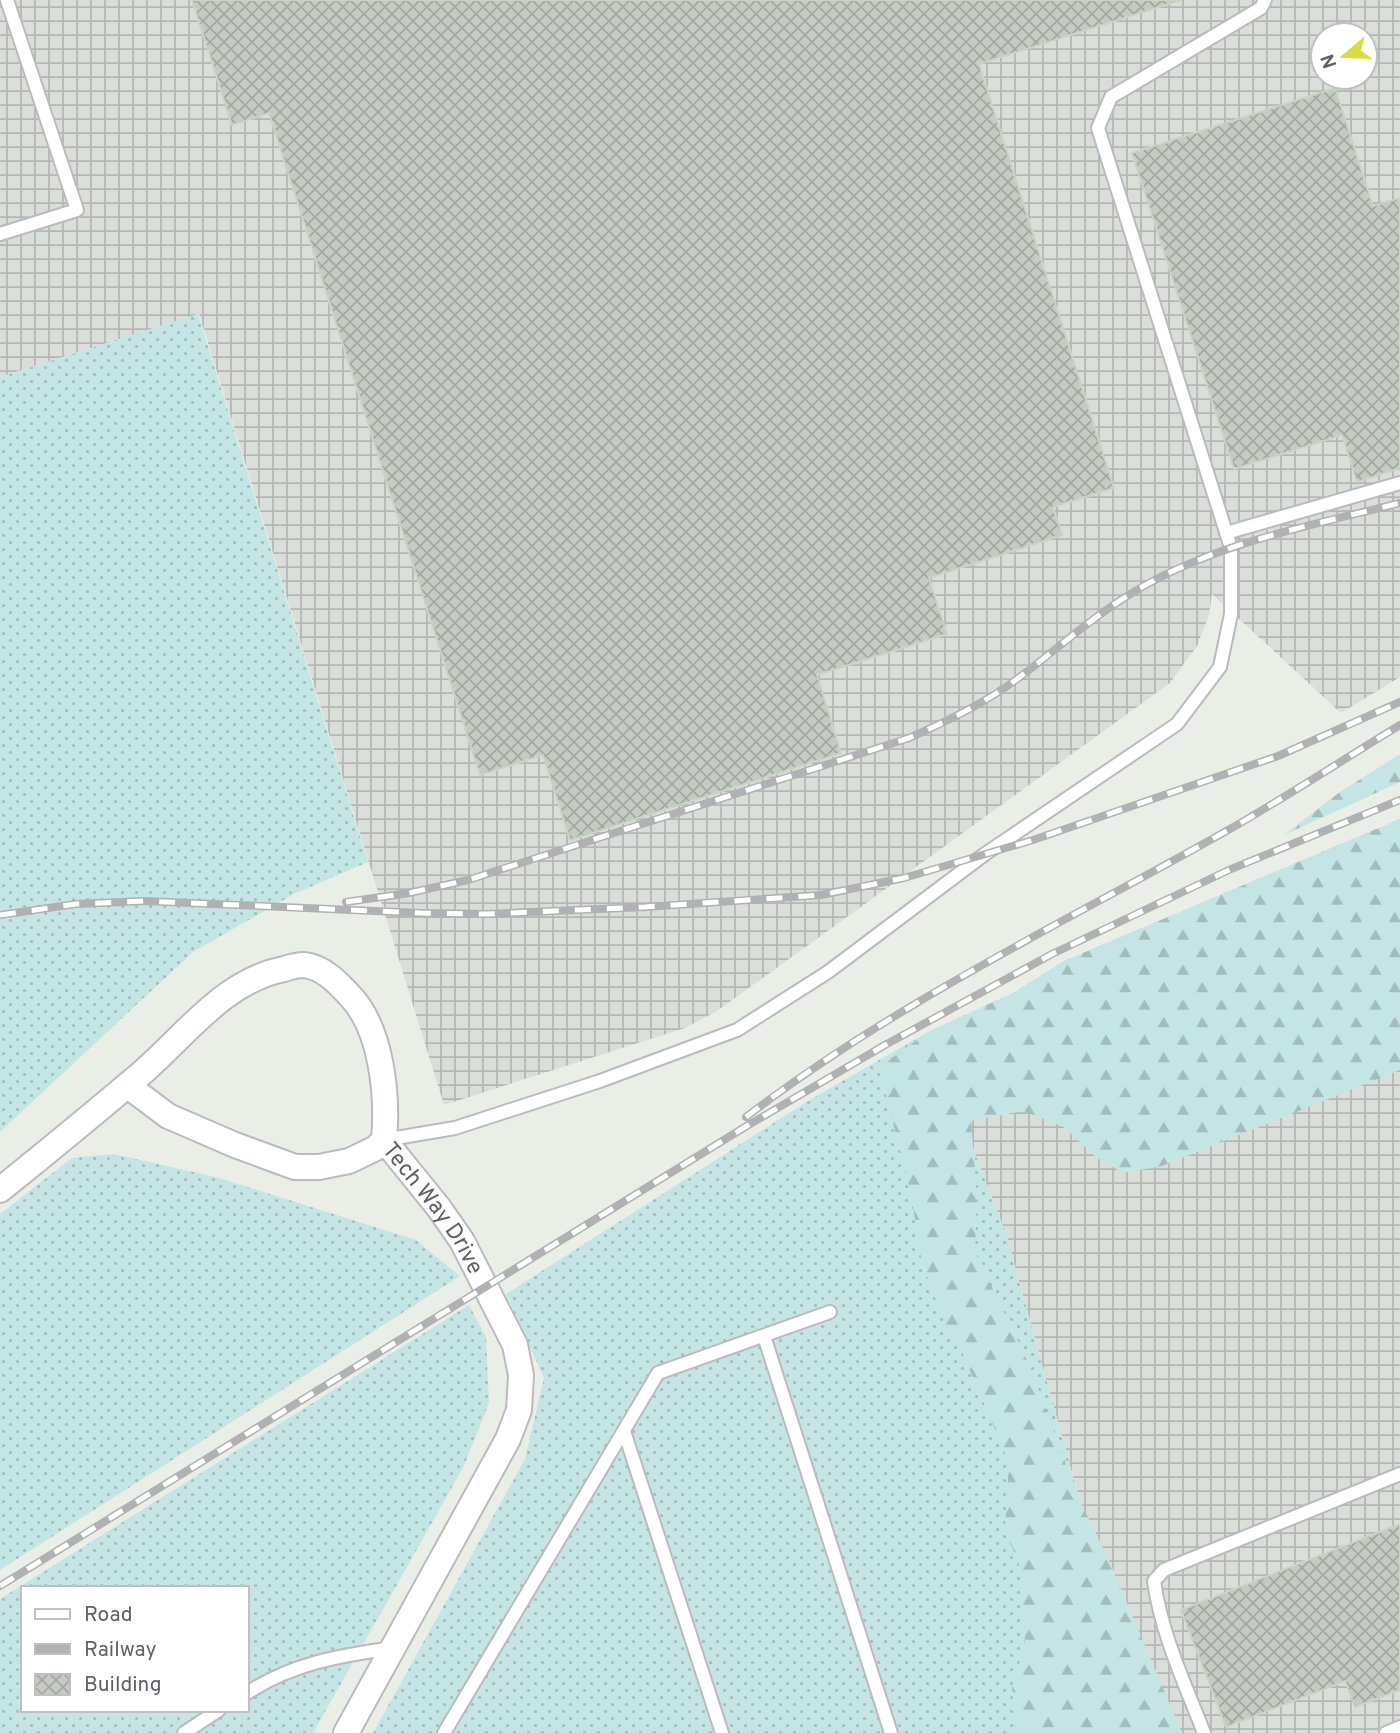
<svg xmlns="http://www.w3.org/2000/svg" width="1400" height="1733" font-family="Overpass,sans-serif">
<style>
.industrial{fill:url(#industrial-grid);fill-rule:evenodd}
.grass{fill:url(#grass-dots);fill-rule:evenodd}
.forest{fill:url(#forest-firs)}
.building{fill:url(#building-cross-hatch);stroke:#cad4c5;stroke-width:2}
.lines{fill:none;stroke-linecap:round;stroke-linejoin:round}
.lane-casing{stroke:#bcb9bf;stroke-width:16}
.street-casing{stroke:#bcb9bf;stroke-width:28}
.lane{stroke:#fff;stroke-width:12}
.street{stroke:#fff;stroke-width:24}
.rail-casing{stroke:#b1b0b2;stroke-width:8}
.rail{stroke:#fff;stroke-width:5;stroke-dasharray:16;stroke-linecap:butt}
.labels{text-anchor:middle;stroke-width:6;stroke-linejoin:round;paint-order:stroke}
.street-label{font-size:23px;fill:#625e66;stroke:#fff}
</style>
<defs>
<pattern id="industrial-grid" width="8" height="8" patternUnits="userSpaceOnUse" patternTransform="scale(1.75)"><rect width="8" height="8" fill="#daded9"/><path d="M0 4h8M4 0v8" fill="none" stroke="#b4b7b4"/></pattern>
<pattern id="grass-dots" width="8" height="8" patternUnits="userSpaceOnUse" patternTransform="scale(1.75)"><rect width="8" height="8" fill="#c5e5e4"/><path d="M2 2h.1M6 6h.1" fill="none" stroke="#a3bdbd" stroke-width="1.8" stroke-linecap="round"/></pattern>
<pattern id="forest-firs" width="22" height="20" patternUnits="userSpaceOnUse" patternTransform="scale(1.75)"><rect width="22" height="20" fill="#c5e5e4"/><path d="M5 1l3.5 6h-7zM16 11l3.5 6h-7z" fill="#a3bdbd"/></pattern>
<pattern id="building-cross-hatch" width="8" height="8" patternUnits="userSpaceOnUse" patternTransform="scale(1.75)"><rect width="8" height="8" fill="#c5cbc3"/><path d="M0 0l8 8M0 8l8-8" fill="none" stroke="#a3a8a2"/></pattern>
</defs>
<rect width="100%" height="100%" fill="#e9efe7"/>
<path class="industrial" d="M0 0H1400V677L1341 713 1212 594 1209 615 1197 646 1170 683 717 1011 685 1028 444 1105 199 314 0 377ZM1323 35H1365V77H1323Z
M1400 819V1733H1144L1006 1234 928 1032 1015 992 1064 961Z"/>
<path class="grass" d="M198 314 368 862 294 894 193 952 0 1132V377Z
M928 1032 1006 1234 1144 1733H373L525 1459 544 1378 506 1294 811 1099Z
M113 1154 216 1177 416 1240 460 1276 0 1570V1214L72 1158Z
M469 1305 486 1337 489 1403 464 1466 313 1733H0V1599ZM23 1588H247V1710H23Z"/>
<path class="forest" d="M1400 754V782L1284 835 1340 792Z
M1400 819V1070L1162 1166 1123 1173 1097 1158 1064 1127 1023 1111 971 1121 977 1198 975 1252 1029 1364 1078 1497 1108 1558 1182 1733H1015L1012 1686 1025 1645 1022 1573 1005 1528 1009 1463 963 1354 944 1321 922 1263 911 1194 879 1067 928 1032 1015 992 1064 961Z"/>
<path class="building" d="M192 0H1181L979 64 1114 488 1053 507 1062 535 929 578 947 634 817 675 841 753 570 840 543 755 480 775 269 113 232 125Z
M1335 88 1373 206 1400 198V468L1357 482 1342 435 1234 469 1132 153Z
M1400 1524V1690L1355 1707 1345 1681 1226 1727 1181 1610Z"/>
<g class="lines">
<g class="lane-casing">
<path id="lane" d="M0 234 77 210 7 0
M1226 533 1400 483
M384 1140 455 1128 600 1081 737 1030 828 972 985 854 1177 724 1220 667 1231 614V548L1098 128 1111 97 1261 8 1265 0
M764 1336 891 1733
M624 1431 722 1733
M247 1693C293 1663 339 1656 392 1648
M184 1733 219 1710
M444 1733 658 1373 830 1312
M1204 1733C1185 1684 1161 1633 1154 1581L1164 1570 1400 1474
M1386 1733 1400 1727"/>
</g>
<g class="street-casing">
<g id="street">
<path d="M128 1086 168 1116 235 1145 295 1167H319L349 1161 376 1148 384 1140"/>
<path id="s1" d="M0 1190C46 1153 91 1116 136 1078 182 1040 222 981 284 969 290 967 298 965 304 965 324 967 339 984 352 998 382 1032 388 1096 384 1140L439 1208 462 1241 515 1345 521 1375 519 1410 508 1439 346 1733"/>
</g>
</g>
<use href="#lane" class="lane"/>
<use href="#street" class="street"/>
<g class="rail-casing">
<path id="rail" d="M346 902 409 893 468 880 909 738C949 720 986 703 1021 676 1061 646 1098 612 1142 587 1221 542 1313 525 1400 503
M0 915 76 904 144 901 421 913 487 914 645 907 821 895 904 878 1033 840 1278 756 1400 702
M746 1117C899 1000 1070 920 1237 825 1292 793 1346 758 1400 725
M0 1586 745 1127 885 1045 1052 954 1231 869 1400 800"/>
</g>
<use href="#rail" class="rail"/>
</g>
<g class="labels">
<g class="street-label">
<text dy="8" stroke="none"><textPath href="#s1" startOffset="676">Tech Way Drive</textPath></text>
</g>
</g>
<rect x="21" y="1586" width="228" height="126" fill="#ffffff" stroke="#c0bfc2" stroke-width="2"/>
<rect x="35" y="1609" width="35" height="10" fill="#ffffff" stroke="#c0bfc2" stroke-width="2"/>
<text x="84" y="1621" font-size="21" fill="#625e66">Road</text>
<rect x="35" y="1644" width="35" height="10" fill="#b1b0b2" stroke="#c0bfc2" stroke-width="2"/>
<text x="84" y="1656" font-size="21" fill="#625e66">Railway</text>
<rect x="35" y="1674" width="35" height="21" fill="url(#building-cross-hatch)" stroke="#c0bfc2" stroke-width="2"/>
<text x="84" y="1691" font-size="21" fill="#625e66">Building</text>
<g transform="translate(1344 56) rotate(251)"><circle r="33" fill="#ffffff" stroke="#c0bfc2" stroke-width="2"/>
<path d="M0-5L12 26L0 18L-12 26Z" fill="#d5de3e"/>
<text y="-10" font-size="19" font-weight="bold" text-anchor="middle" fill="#625e66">N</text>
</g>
</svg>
